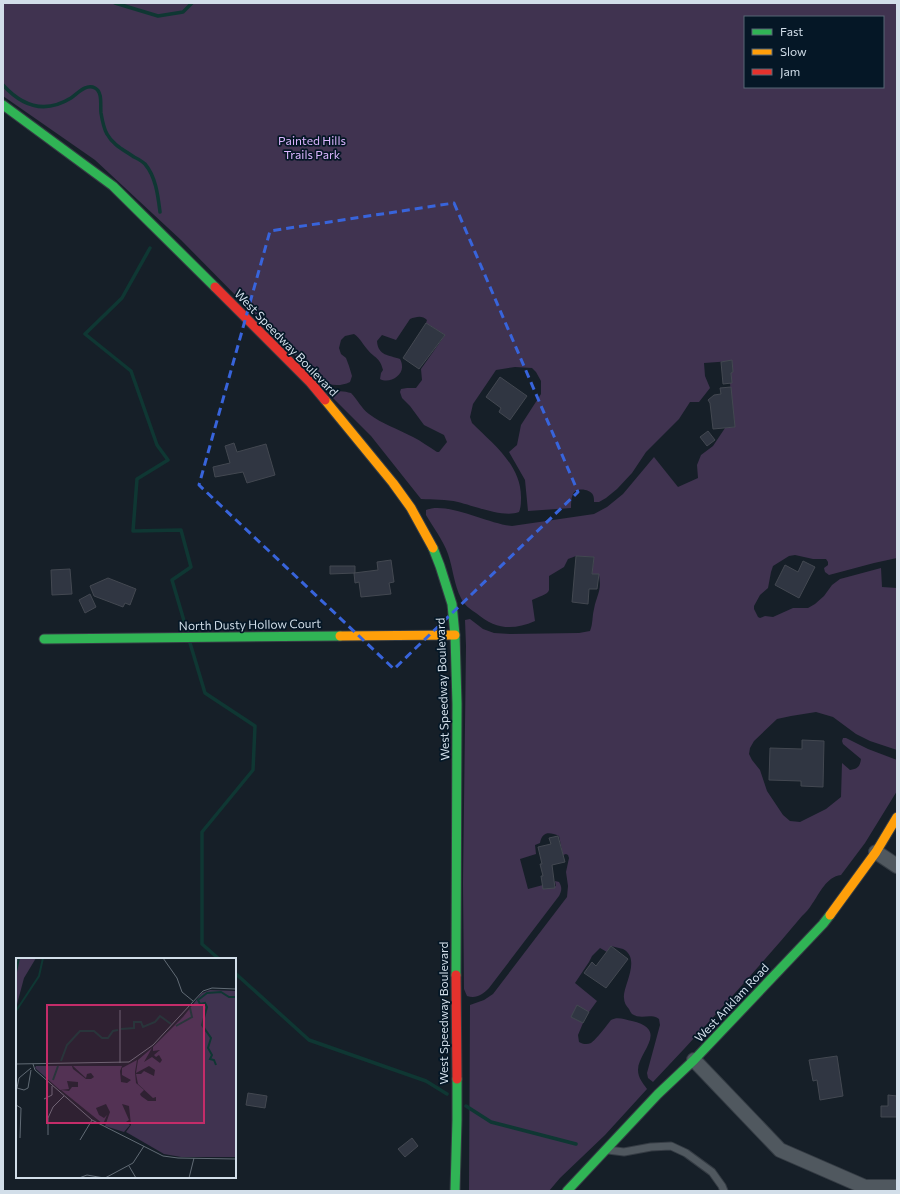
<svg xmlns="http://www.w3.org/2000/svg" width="900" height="1194" font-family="Commissioner,sans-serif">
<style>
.green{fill:#403350;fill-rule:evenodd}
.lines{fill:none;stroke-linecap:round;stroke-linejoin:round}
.stream{stroke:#0f3733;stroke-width:3.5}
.building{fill:#303642;stroke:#434851}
.lane-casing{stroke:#353c44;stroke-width:9}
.street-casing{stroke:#353c44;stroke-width:16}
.fast-casing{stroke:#353c44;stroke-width:11}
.slow-casing{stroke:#353c44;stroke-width:11}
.jam-casing{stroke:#353c44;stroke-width:11}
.lane{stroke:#50585f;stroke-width:7}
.street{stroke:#50585f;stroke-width:14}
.fast{stroke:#30b455;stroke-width:9}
.slow{stroke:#ff9f0a;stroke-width:9}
.jam{stroke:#e5322d;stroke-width:9}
.marked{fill:none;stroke:#3864db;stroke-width:3;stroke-dasharray:8 5;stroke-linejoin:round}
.labels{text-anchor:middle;stroke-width:3.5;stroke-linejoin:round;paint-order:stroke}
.park-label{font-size:12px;fill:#dcb6ff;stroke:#051726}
.street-label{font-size:12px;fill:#d2dee9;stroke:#051726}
.inset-river{fill:none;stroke:#0f3733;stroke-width:2}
.inset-road{fill:none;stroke:#616b75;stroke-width:1}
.view{fill:#c42c69;fill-opacity:0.15;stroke:#c42c69;stroke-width:2}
.inset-edge{fill:none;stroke:#d2dee9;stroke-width:2}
</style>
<rect width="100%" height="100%" fill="#161f28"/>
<path class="green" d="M3 3H897V558L874 563 829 575 825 572 824 568 828 565V562L826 559H813L795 555 789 556 773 566 771 572 768 588 760 595 754 606V609L758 617 760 618 765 616 773 617 793 608H808L815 604 824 596 832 585 840 579 881 568 882 587 897 588V750L870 741 856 734 833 717 816 712 791 716 777 719 754 741 750 748 749 754 752 760 760 770 767 791 783 815 790 821 800 822 826 809 841 797 842 763 850 770C858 769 860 766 861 759L843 744 842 741 843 738H846L868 749 897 760V791L865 843 841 875C826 877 820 893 812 904 809 909 806 912 802 916 754 973 704 1028 653 1082L648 1078 647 1073 660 1025 659 1019C651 1013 641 1020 632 1014 631 1013 630 1011 629 1009 626 1006 624 1002 624 998 622 987 642 959 623 949 619 948 615 947 611 946L607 952 600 948 592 956 589 962 575 983 597 1001 589 1012 577 1006 571 1017 583 1023 578 1035 579 1042C582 1044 587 1045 591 1043 596 1040 607 1025 611 1020 618 1016 625 1020 632 1021 670 1030 638 1052 638 1070 638 1078 643 1083 647 1089L605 1135 560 1178 549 1191H469L470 1005 484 1000 493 994 567 897 568 886 566 872 569 858 568 855 566 854 563 855 559 836C550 832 542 831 540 843L535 845 536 854 520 859 528 889 543 885 544 889 556 886 555 881 559 882C562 887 562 890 559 896L489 988C482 995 476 999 467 996L464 989 463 883 466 646 465 620 470 619 483 629 494 633 510 634 579 633 590 631C593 624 592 617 594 609 597 594 602 591 599 575L592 574 594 557 576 556 568 559 564 567 549 576C549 581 549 586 549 590 548 595 537 597 532 600L535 621C512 631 495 629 476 613 470 609 464 605 461 598 454 585 453 568 448 554 443 540 433 527 426 515V510C447 501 488 524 512 526L594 514 607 507 623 494 654 457 678 487 698 478 697 465 701 455 713 446 725 428 735 427 730 383H732L731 373 733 372 732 361 704 363 705 376 710 388 699 402H690L679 419 646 452 632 473 617 489 606 498 599 502H594C594 500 594 497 593 495 590 489 576 487 573 494 571 498 571 504 571 508L528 511 525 480 509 452 517 445 521 425 541 394V381L536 372 532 368 515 367 496 370 473 404 470 417 472 423C493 444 521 465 521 497 521 503 521 507 519 512 504 518 474 506 458 502 446 499 433 500 421 499L371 436 333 398 332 395C337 389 345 392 351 393 358 400 361 408 369 414 382 424 398 429 413 437 421 441 429 447 437 452H439L447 442 444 435 424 425 410 406 402 398 400 392 401 389 407 388H416L422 380 421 369 445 335 426 323 427 320C422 315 416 317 410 319L396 340 382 335 377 341C378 356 389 355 400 359 401 361 402 363 402 366 403 376 389 384 380 379L381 373 383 370C380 357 374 358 367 349 362 343 360 338 354 334L345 336 341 340 339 348 341 354 346 358 349 366 352 376 350 382C340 387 330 385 321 382L181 240 95 160 3 96ZM745 17H883V87H745Z"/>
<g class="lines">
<path class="stream" d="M115 3 158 16 183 12 192 3
M3 85C22 106 45 114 71 98 77 94 86 83 95 88 103 92 100 106 101 113 102 119 104 129 107 134 113 145 124 150 134 157 138 159 142 161 145 164 156 177 158 196 160 212
M150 248 122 298 85 334 131 371 157 445 168 460 137 479 133 531 181 530 191 567 172 580 187 631
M190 643 205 693 255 726 253 770 202 832V944L219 959
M235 973 309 1040 426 1081 447 1094
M466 1106 491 1122 576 1144"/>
</g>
<path class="building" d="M426 323 445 335 419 369 403 358Z
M732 360 733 372 731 373 732 383 723 384 721 362Z
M500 377 527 396 510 420 499 412 501 408 486 397Z
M731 387 735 427 713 429 710 403 708 400 714 395 721 394 720 388Z
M708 431 715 440 707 446 700 437Z
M234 443 237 452 266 444 275 475 247 483 243 472 215 477 213 467 230 463 225 446Z
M576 556 594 557 592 574H599L597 589H589L588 604 572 602Z
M391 560 394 582 389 583 391 594 361 597 359 582 355 583 354 573 378 570 377 562Z
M803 561 815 567 799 598 775 585 785 565 798 572Z
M330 566H355V573L330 574Z
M70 569 72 594 52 595 51 570Z
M108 578 136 589 130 605 125 603 123 607 94 596 90 586Z
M90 594 96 607 85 613 79 600Z
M802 740 824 741 823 787 801 786V781L769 780 770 748 802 749Z
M558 836 565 862 552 865 555 888 543 889 541 876H543L540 864H542L538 847 551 844 549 838Z
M611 946 628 959 606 988 584 973 592 962 596 966Z
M577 1005 589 1012 583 1023 571 1017Z
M837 1056 843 1096 820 1100 817 1080 813 1081 809 1060Z
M248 1093 267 1096 265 1108 246 1105Z
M888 1095 897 1096V1117H881V1106H888Z
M412 1138 418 1146 405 1157 398 1149Z"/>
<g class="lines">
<g class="lane-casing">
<path id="lane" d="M608 1150 624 1152 651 1147 671 1146 686 1153 712 1172 722 1186 724 1191"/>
</g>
<g class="street-casing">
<path id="street" d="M876 852 897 866
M694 1060 780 1150 865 1187H897"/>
</g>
<g class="fast-casing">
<path id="fast" d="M3 105 113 186 215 287
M433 548 440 566 452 604 455 635 457 704 456 975
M44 639 340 636
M455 1191 457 1120V1079
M567 1191 658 1094 694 1060 823 924 830 915"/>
</g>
<g class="slow-casing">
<path id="slow" d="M325 400 393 483 411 508 433 548
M340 636 455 635
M830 915 876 852 897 817"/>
</g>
<g class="jam-casing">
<path id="jam" d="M215 287 310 382 325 400
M456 975 457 1079"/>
</g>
<use href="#lane" class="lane"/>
<use href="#street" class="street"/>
<use href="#fast" class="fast"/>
<use href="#slow" class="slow"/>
<use href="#jam" class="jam"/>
</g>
<path class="marked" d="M454 203 578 492 394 669 199 485 270 231Z"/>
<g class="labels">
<g class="park-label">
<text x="312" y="145">Painted Hills<tspan x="312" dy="14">Trails Park</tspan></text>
</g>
<g class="street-label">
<text transform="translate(286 343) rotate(46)" y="4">West Speedway Boulevard</text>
<text transform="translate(250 625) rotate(-1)" y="4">North Dusty Hollow Court</text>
<text transform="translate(443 689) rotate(-92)" y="4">West Speedway Boulevard</text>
<text transform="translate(732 1003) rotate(-47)" y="4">West Anklam Road</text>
<text transform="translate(444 1013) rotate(-90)" y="4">West Speedway Boulevard</text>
</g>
</g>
<g transform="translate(16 958)">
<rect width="220" height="220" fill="#161f28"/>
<path d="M0 0H20L8 20 0 50ZM194 32 220 33V199H165L148 196 110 174 115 167 113 148 106 146 113 162 110 164 114 167 108 174 89 168 94 154 90 146 80 150 83 157 88 160 91 157 87 166 45 132 53 133 56 129H62V124L51 123 53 131 44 132 19 110 20 108H56L57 111 70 121H75L78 119 75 115 71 116 70 120 57 108H106L104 113 105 124 111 125 115 122 106 117V110L121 102 119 114 120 125 128 132 124 136 125 138 132 143H140V139L137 140 122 126 120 116H125L128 113 138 118 139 112 133 108 120 115 122 102 136 90 128 104 136 99 144 105 146 102 143 97 140 99 138 97 144 92 137 93V89L167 59 186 35Z" fill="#403350"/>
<path class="inset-river" d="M0 14 3 0M0 53 23 18 27 0M160 68 176 59 174 50M105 71 118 70V64H125L127 69 139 64 144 58 155 66M45 103 51 87 64 73H78L86 80H92L97 73 102 72M200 107 198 102 194 101 196 97 192 90 195 80 186 67 191 49 189 45 184 46 182 42 191 35 205 34 213 39H220M37 122 42 108"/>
<path class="inset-road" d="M147 0 161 20 166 34 177 43M104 52V105M0 106 113 104 137 87 187 33 196 30 220 31M17 106 19 112 76 162 147 198 162 200 220 201M15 110 3 120 1 130 8 132 12 130 15 112M28 141 36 137V128M0 147 5 150 4 180M32 177V160L37 149 48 138M64 182 76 162M113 208 120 220M63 220 71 217 88 220M89 220 117 205 128 188M173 220 178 200"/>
<path class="view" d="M31 47H188V165H31Z"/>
<rect width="220" height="220" class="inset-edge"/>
</g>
<rect width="900" height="1194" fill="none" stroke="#d2dee9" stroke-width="8"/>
<rect x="744" y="16" width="140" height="72" fill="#051726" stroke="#576774"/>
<rect x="752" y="29" width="20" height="6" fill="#30b455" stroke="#576774"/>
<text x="780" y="36" font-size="12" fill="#d2dee9">Fast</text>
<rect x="752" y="49" width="20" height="6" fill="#ff9f0a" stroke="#576774"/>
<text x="780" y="56" font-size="12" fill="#d2dee9">Slow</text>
<rect x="752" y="69" width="20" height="6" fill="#e5322d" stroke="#576774"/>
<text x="780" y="76" font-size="12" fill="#d2dee9">Jam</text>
</svg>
